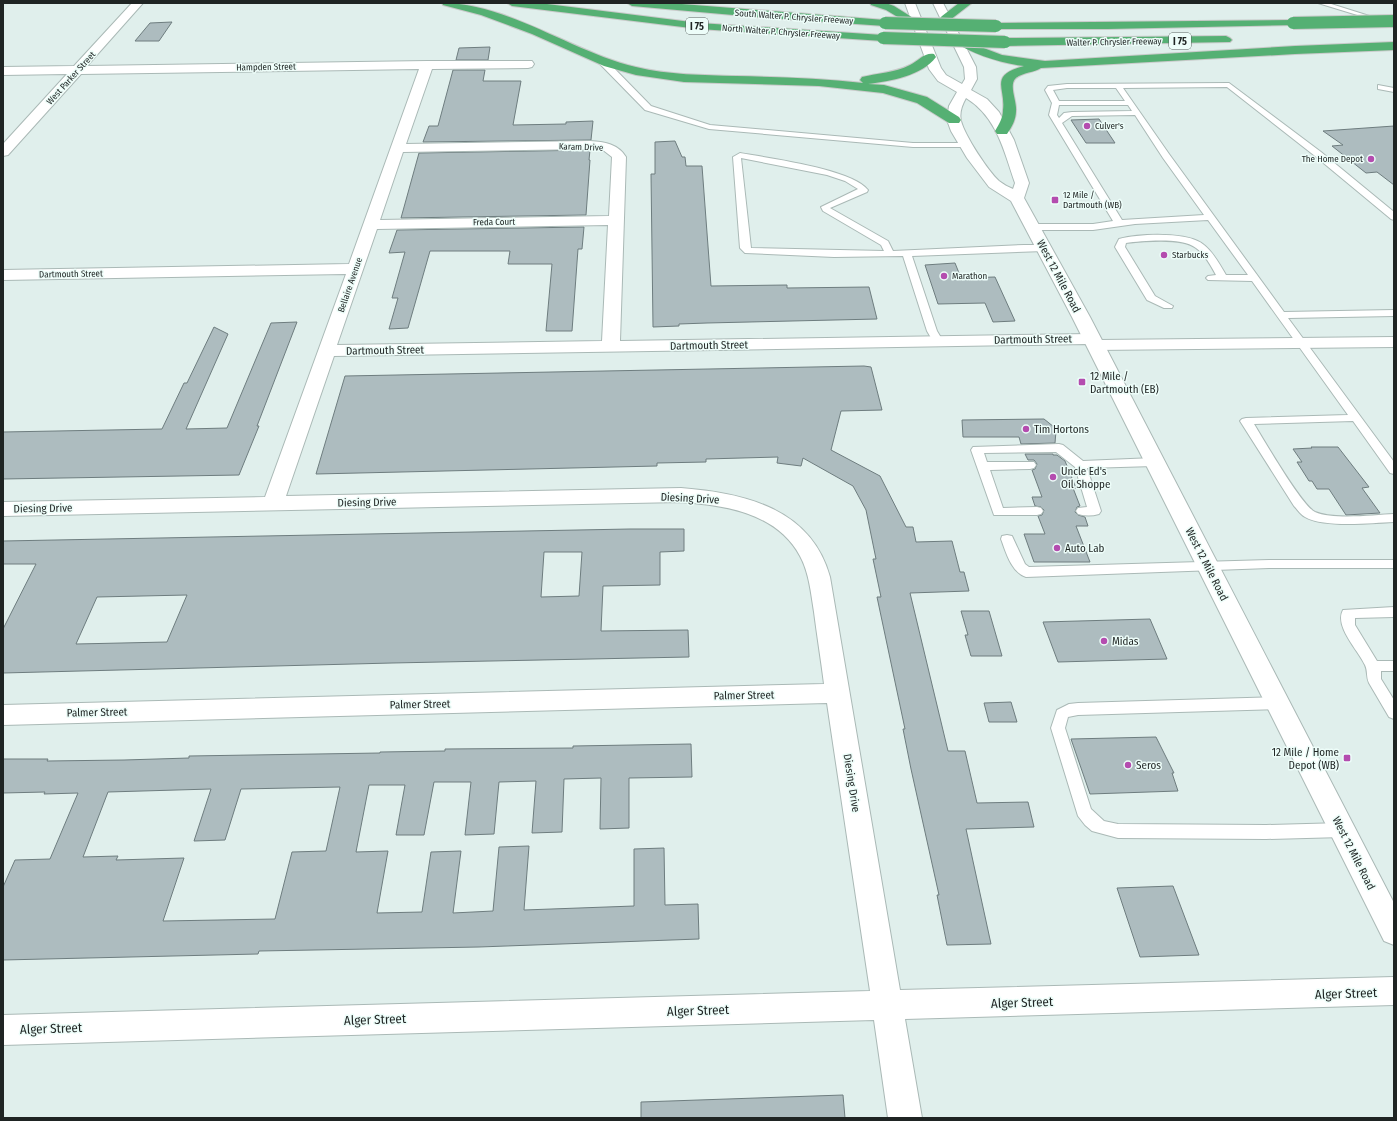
<svg xmlns="http://www.w3.org/2000/svg" width="1397" height="1121" font-family="'Fira Sans Condensed',sans-serif">
<style>
.building{fill:#adbcbf;stroke:#6e7d7f;fill-rule:evenodd}
.lines{fill:none;stroke-linecap:round;stroke-linejoin:round}
.lane-casing{stroke:#aab9b6;stroke-width:2}
.street-casing{stroke:#aab9b6;stroke-width:2}
.secondary-casing{stroke:#aab9b6;stroke-width:2}
.highway-casing{stroke:#c9caca;stroke-width:2}
.lane{fill:#fff;fill-rule:evenodd}
.street{fill:#fff;fill-rule:evenodd}
.secondary{fill:#fff;fill-rule:evenodd}
.highway{fill:#55b073;fill-rule:evenodd}
.highway-bridge-casing{stroke:#c9caca;stroke-width:14;stroke-linecap:butt}
.highway-bridge{stroke:#55b073;stroke-width:12}
.poi-dot{fill:#b44caf;stroke:#edfdf9;stroke-width:1.5}
.labels{text-anchor:middle;stroke-width:3;stroke-linejoin:round;paint-order:stroke}
.far-street-label{font-size:9px;fill:#1f2423;stroke:#edfdf9}
.far-poi-label{font-size:9px;fill:#1f2423;stroke:#edfdf9;text-anchor:start}
.shield{fill:#edfdf9;stroke:#5d6563;stroke-width:1}
.shield-label{font-size:10px;font-weight:bold;fill:#1f2423}
.street-label{font-size:11px;fill:#1f2423;stroke:#edfdf9}
.poi-label{font-size:11px;fill:#1f2423;stroke:#edfdf9;text-anchor:start}
.near-street-label{font-size:13px;fill:#1f2423;stroke:#edfdf9}
</style>
<rect width="100%" height="100%" fill="#e0efec"/>
<path class="building" d="M172 22 159 41H135L150 23Z
M490 47 488 60H456L459 48Z
M453 70H485L483 81H521L513 125 566 124V122L593 121 591 140 423 142 429 126H438Z
M1099 119 1115 143H1086L1071 120Z
M1394 126V185L1377 172 1366 173 1332 146 1343 145 1323 131Z
M675 141 682 157H685L686 166H702L711 286 787 285V288L869 287 877 319 707 323 679 324V326L653 327 651 174H655V142Z
M590 150 589 160H590L586 215 401 218 419 153Z
M584 227 582 249H578L572 331H546L552 264H508L510 251H430L408 328 389 329 398 298H392L405 252 389 253 397 230Z
M955 263 961 278 995 277 1015 321 993 322 985 303 938 304 925 265Z
M297 322 257 426H259L239 475 3 479V432L162 429 184 383H187L214 327 228 334 186 429 227 428 271 323Z
M864 366 871 367 882 410 841 411 831 450 880 476 906 527H913L916 542 952 541 960 572H964L969 591 910 593 948 751H965L977 803 1028 802 1034 827 966 829 991 944 947 945 937 895H939L911 769 903 729H905L877 597H881L873 559H876L866 510 853 486 803 458 801 466 777 463 778 457 706 459V462L657 463V466L316 474 345 376Z
M1044 419 1054 427 1056 431 1055 443 1021 444 1019 437H963L962 420Z
M1311 447H1338L1369 487 1362 488 1380 513 1346 515 1329 489H1317L1312 481H1309L1297 462H1302L1293 449 1312 448Z
M1025 454H1053V455H1057L1065 461 1076 488H1073L1080 506 1077 507 1075 512 1078 515 1085 517 1088 526H1076L1090 562H1034L1024 534H1045L1038 516 1042 515 1044 510 1041 507 1035 506 1032 497H1042L1032 470 1035 469 1037 464 1034 460H1028Z
M630 529H684V551L660 552V585L603 586 601 631 688 630 689 657 392 663 3 673V629L36 564H3V541ZM544 552H582L579 596 541 597ZM187 595 167 642 76 644 97 597Z
M961 611H989L1002 656H971L965 635H968Z
M1150 619 1167 659 1058 662 1043 622Z
M1011 702 1017 722H989L984 703Z
M1156 737 1174 773H1172L1178 791 1090 794 1071 739Z
M691 744 692 777 629 778V828L600 829 601 778 564 779 562 832 532 833 536 781 499 782 494 834 465 835 471 782H434L424 835H396L405 785H369L356 852 388 851 377 913 422 912 431 852 461 851 453 913 493 911 499 847 529 846 524 910 634 906V849L664 848 665 905 698 904 699 939 479 947 259 951 258 954 3 960V887L15 860 50 859 78 793 44 794 45 792 3 793V759H48L47 761 124 760 189 758V756L380 753V752L445 751V749L573 748V746ZM340 787 326 851 292 852 275 919 163 921 184 858 116 860 118 856 83 857 108 792 211 789 194 841 225 840 241 789Z
M1173 886 1199 955 1140 957 1117 888Z
M843 1095 845 1118H641V1102Z"/>
<g class="lines">
<g class="lane-casing">
<path id="lane" d="M1318 3H1328L1382 20 1377 21Z
M599 59H605L651 106 710 125 913 143H966L970 145 966 147H913L709 129 645 110 599 63Z
M1229 83 1321 152 1394 212V220L1391 219 1315 156 1227 87 1123 88 1169 154 1284 312 1394 310V316L1288 318 1394 462V474L1390 473 1353 421 1254 424C1264 440 1301 505 1315 512 1333 520 1374 515 1394 514V522C1371 523 1324 528 1305 517 1300 514 1297 509 1294 506L1240 421 1242 419 1246 418 1348 415 1252 281 1208 280 1206 278 1208 276 1216 275C1211 266 1205 254 1196 248 1182 237 1143 241 1126 243L1125 247 1155 296 1173 306 1172 308H1164L1147 300 1115 247 1119 239C1139 234 1188 231 1204 245 1214 253 1220 265 1226 275H1248L1208 220 1135 224 1093 230H1032L1027 227 1032 224H1093L1113 221 1049 115 1052 103 1045 90 1048 86 1067 84ZM1067 88H1116L1125 101H1059L1053 90ZM1059 105H1128L1132 111 1072 112 1064 113 1059 118 1057 115ZM1135 115 1163 158 1204 215 1122 220 1062 123 1072 116Z
M1378 85 1394 88V92L1378 89Z
M740 153C768 158 852 169 868 190L867 192 830 208 888 241 893 251 1024 245H1044L1049 248 1044 251 912 256 937 331 943 341 942 343H934L927 331 903 256 834 257 745 253 740 248 733 157ZM741 158 827 175 845 181 858 189 821 207 823 211 881 245 884 251 751 248Z
M1059 444 1063 445 1083 461 1154 458 1158 459 1160 462 1158 465 1154 466 1087 468 1101 511 1099 514C1092 516 1085 516 1078 514L1076 511 1078 508 1087 507 1075 467 1056 452 984 453 987 462H1034L1036 465 1034 468 1030 469 990 470 1003 508 1037 507 1041 508 1043 511 1041 514 1037 515H994L971 450 973 447Z
M1007 535 1012 536 1025 564 1029 567 1269 560H1394V568H1269L1026 577C1011 572 1006 552 1001 539L1002 536Z
M1394 607V617L1355 618V625L1377 661H1394V671H1381V679L1394 700V719L1389 717 1369 683C1366 677 1368 671 1365 665 1358 650 1334 626 1343 610Z
M1278 697 1283 699 1285 703 1283 707 1278 709 1078 715 1068 717 1065 728 1091 809 1104 821 1118 824 1266 825 1343 823 1349 825 1351 830 1349 835 1343 837 1266 839 1118 838 1092 831 1085 825 1078 816 1051 728 1057 710 1069 704 1078 703Z"/>
</g>
<g class="street-casing">
<path id="street" d="M132 3H143L87 66 427 61H532L534 64 532 67 528 68 432 69 406 144 590 141C605 142 618 144 626 157L620 341 1091 334 1097 335 1099 340 1394 337V347L1095 350 1089 349 1087 344 334 356 286 496 681 488C744 493 811 508 830 577L900 990 1394 977V1005L905 1019 922 1118H888L874 1020 3 1045V1015L870 991 827 703 3 725V705L824 684C821 660 817 636 814 612 811 594 809 572 800 556 777 513 725 505 681 502L3 516V502L265 497 346 274 3 280V270L349 264 419 69 81 74 8 155 3 156V144L67 74 3 75V67L74 66ZM590 149 603 150 612 157 609 216 380 220 403 152ZM608 225 602 341 337 345 377 229Z"/>
</g>
<g class="secondary-casing">
<path id="secondary" d="M905 3H915L941 68 946 75 962 84 965 79 964 67 933 3H943L976 67 977 79 971 90 987 99 999 112 1014 140 1029 183 1024 198 1090 317 1394 903V945L1384 941 1072 317 1011 201 989 187 967 158 951 131 947 120 949 106 957 92 938 81 929 69ZM966 98C997 117 1004 151 1015 183L1013 189C1008 187 1003 184 999 181 988 171 965 136 961 121 959 113 962 105 966 98Z"/>
</g>
<g class="highway-casing">
<path id="highway" d="M442 3C508 3 572 52 636 67 669 75 703 75 736 76 778 77 820 78 863 83L860 80 862 77C878 73 894 73 910 65 918 61 925 52 934 54L936 57C922 76 890 81 868 84L884 85 927 97 959 117 961 120 959 123H949L917 103 883 93 819 86 684 82 636 75 604 66 532 34 481 15 443 5Z
M507 3H539L699 23 883 35 887 36 889 38 887 40 883 41 699 29 512 6Z
M627 3H669L885 20 889 21 891 23 889 25 885 26 768 18 632 6Z
M870 3H886L894 6 926 26 924 28H916L886 10 871 5Z
M959 3H972L950 20H942L940 18 942 16Z
M1293 20 1297 21 1299 23 1297 25 1108 29H996L992 28 990 26 992 24 996 23Z
M955 35 981 47 1002 55 1045 61 1295 46 1394 42V50L1295 54 1041 68C1034 73 1022 72 1015 79 1009 86 1017 102 1016 111 1016 119 1012 127 1007 134H997L995 131C999 124 1003 118 1003 110 1006 87 988 76 1024 66 998 63 974 54 951 41L949 39 951 37Z
M1226 36 1230 38 1232 40 1230 42 1005 46 1001 44 999 42 1001 40 1005 38Z"/>
</g>
<use href="#lane" class="lane"/>
<use href="#street" class="street"/>
<use href="#secondary" class="secondary"/>
<use href="#highway" class="highway"/>
<g class="highway-bridge-casing">
<path id="highway-bridge" d="M885 23 996 26
M1293 23 1394 21
M883 38 1005 42"/>
</g>
<use href="#highway-bridge" class="highway-bridge"/>
</g>
<g class="poi-dot">
<circle cx="1087" cy="126" r="4"/>
<circle cx="1371" cy="159" r="4"/>
<rect x="1051" y="196" width="8" height="8" rx="2"/>
<circle cx="1164" cy="255" r="4"/>
<circle cx="944" cy="276" r="4"/>
<rect x="1078" y="378" width="8" height="8" rx="2"/>
<circle cx="1026" cy="429" r="4"/>
<circle cx="1053" cy="477" r="4"/>
<circle cx="1057" cy="548" r="4"/>
<circle cx="1104" cy="641" r="4"/>
<rect x="1343" y="754" width="8" height="8" rx="2"/>
<circle cx="1128" cy="765" r="4"/>
</g>
<g class="labels">
<g class="far-street-label">
<text transform="translate(794 17) rotate(4)" y="3">South Walter P. Chrysler Freeway</text>
<text transform="translate(781 32) rotate(4)" y="3">North Walter P. Chrysler Freeway</text>
<text transform="translate(1114 42) rotate(-1)" y="3">Walter P. Chrysler Freeway</text>
<text transform="translate(266 67) rotate(-1)" y="3">Hampden Street</text>
<text transform="translate(71 78) rotate(-48)" y="3">West Parker Street</text>
<text transform="translate(581 147) rotate(2)" y="3">Karam Drive</text>
<text transform="translate(494 222) rotate(-1)" y="3">Freda Court</text>
<text transform="translate(71 274) rotate(-1)" y="3">Dartmouth Street</text>
<text transform="translate(350 285) rotate(-71)" y="3">Bellaire Avenue</text>
</g>
<g class="far-poi-label">
<text x="1095" y="129">Culver's</text>
<text x="1363" y="162" text-anchor="end">The Home Depot</text>
<text x="1063" y="198">12 Mile /<tspan x="1063" dy="10">Dartmouth (WB)</tspan></text>
<text x="1172" y="258">Starbucks</text>
<text x="952" y="279">Marathon</text>
</g>
<g class="shield">
<rect x="686" y="18" width="22" height="16" rx="3"/>
<rect x="1169" y="33" width="22" height="16" rx="3"/>
</g>
<g class="shield-label">
<text x="697" y="30">I 75</text>
<text x="1180" y="45">I 75</text>
</g>
<g class="street-label">
<text transform="translate(1059 276) rotate(62)" y="4">West 12 Mile Road</text>
<text transform="translate(1033 339) rotate(-1)" y="4">Dartmouth Street</text>
<text transform="translate(709 345) rotate(-1)" y="4">Dartmouth Street</text>
<text transform="translate(385 350) rotate(-1)" y="4">Dartmouth Street</text>
<text transform="translate(690 498) rotate(3)" y="4">Diesing Drive</text>
<text transform="translate(367 502) rotate(-1)" y="4">Diesing Drive</text>
<text transform="translate(43 508) rotate(-1)" y="4">Diesing Drive</text>
<text transform="translate(1207 564) rotate(63)" y="4">West 12 Mile Road</text>
<text transform="translate(744 695) rotate(-1)" y="4">Palmer Street</text>
<text transform="translate(420 704) rotate(-1)" y="4">Palmer Street</text>
<text transform="translate(97 712) rotate(-1)" y="4">Palmer Street</text>
<text transform="translate(852 783) rotate(81)" y="4">Diesing Drive</text>
<text transform="translate(1354 853) rotate(63)" y="4">West 12 Mile Road</text>
</g>
<g class="poi-label">
<text x="1090" y="380">12 Mile /<tspan x="1090" dy="13">Dartmouth (EB)</tspan></text>
<text x="1034" y="433">Tim Hortons</text>
<text x="1061" y="475">Uncle Ed's<tspan x="1061" dy="13">Oil Shoppe</tspan></text>
<text x="1065" y="552">Auto Lab</text>
<text x="1112" y="645">Midas</text>
<text x="1339" y="756" text-anchor="end">12 Mile / Home<tspan x="1339" dy="13">Depot (WB)</tspan></text>
<text x="1136" y="769">Seros</text>
</g>
<g class="near-street-label">
<text transform="translate(1346 993) rotate(-2)" y="5">Alger Street</text>
<text transform="translate(1022 1002) rotate(-2)" y="5">Alger Street</text>
<text transform="translate(698 1010) rotate(-2)" y="5">Alger Street</text>
<text transform="translate(375 1019) rotate(-2)" y="5">Alger Street</text>
<text transform="translate(51 1028) rotate(-2)" y="5">Alger Street</text>
</g>
</g>
<rect width="1397" height="1121" fill="none" stroke="#1f2423" stroke-width="8"/>
</svg>
